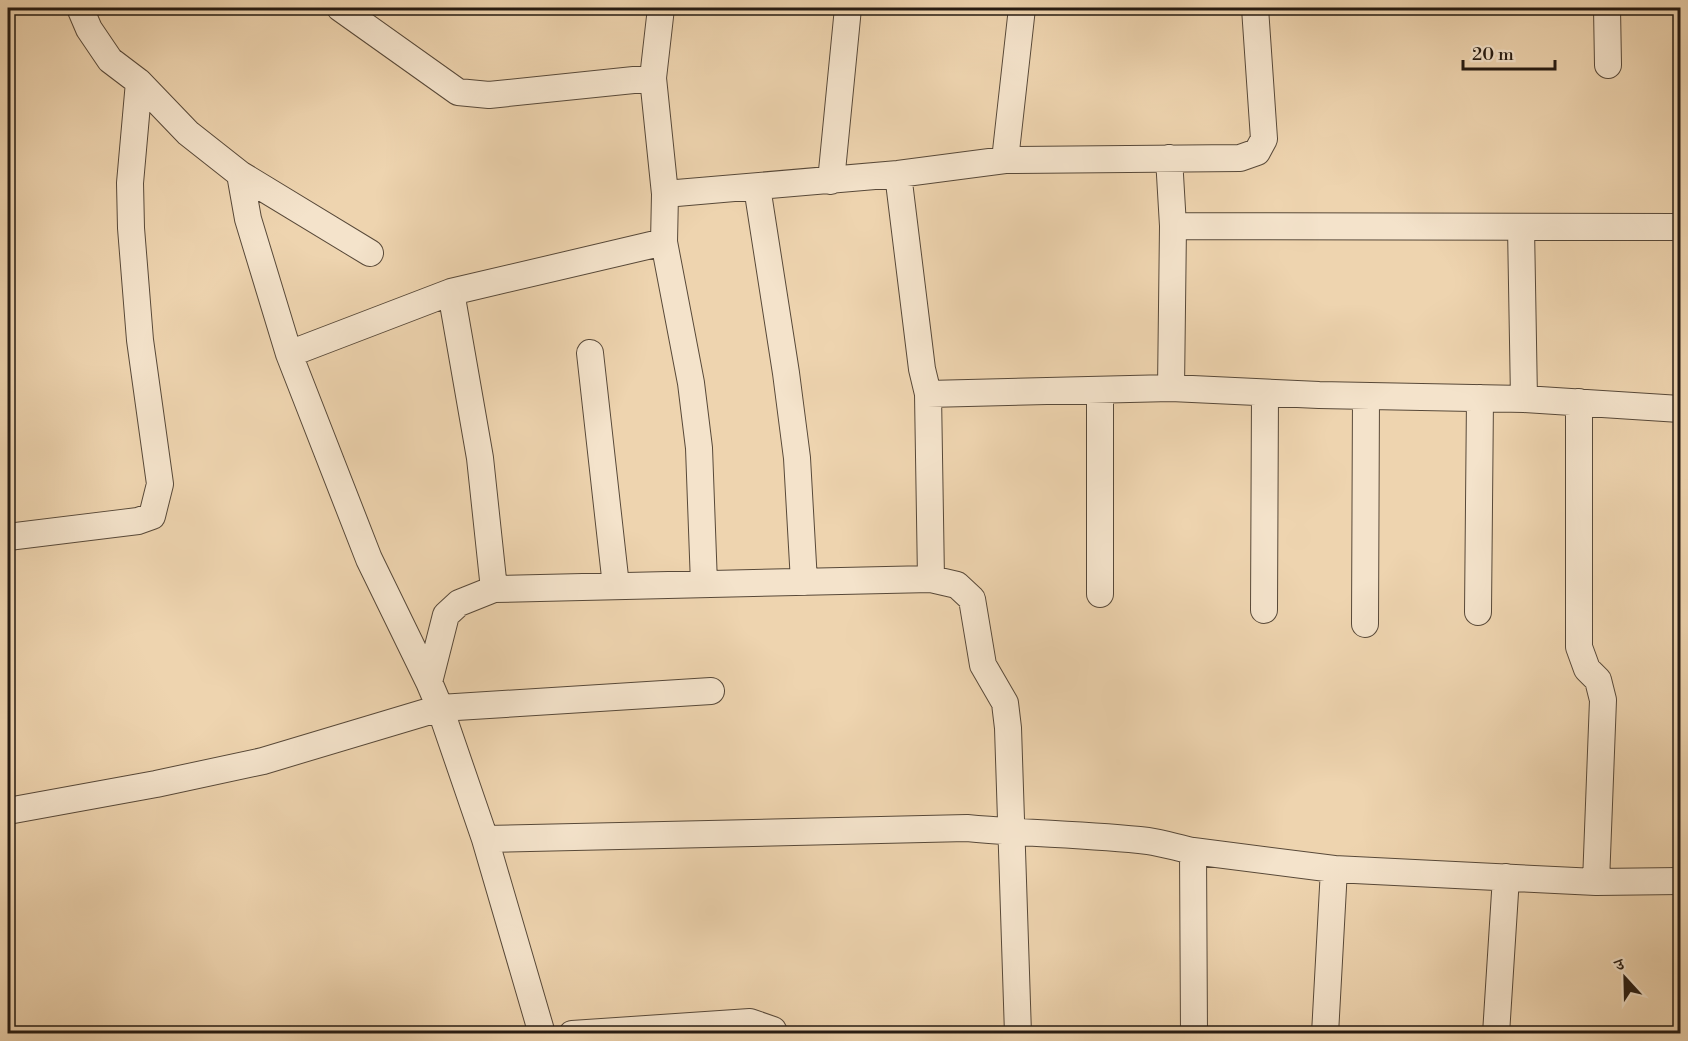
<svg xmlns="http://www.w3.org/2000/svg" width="1688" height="1041" font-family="'Libre Bodoni','Noto Serif Devanagari',serif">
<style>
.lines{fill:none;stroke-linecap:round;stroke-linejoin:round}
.minor-casing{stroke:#584939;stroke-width:28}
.minor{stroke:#f4e3cb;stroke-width:26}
</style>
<rect width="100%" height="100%" fill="#eed4af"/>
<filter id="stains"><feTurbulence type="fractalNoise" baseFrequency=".00333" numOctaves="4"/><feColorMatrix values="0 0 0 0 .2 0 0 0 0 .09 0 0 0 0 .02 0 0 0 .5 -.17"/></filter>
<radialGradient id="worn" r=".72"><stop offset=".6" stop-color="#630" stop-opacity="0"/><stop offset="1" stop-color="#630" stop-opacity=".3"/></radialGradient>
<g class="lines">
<g class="minor-casing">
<path id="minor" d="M80 8 89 29 110 60 139 82 188 133 240 174 248 219 289 354 369 559 429 682
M340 8 458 92 489 95 653 78 665 194 664 242
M1607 8 1608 65
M653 78 661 8
M1169 158 1173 226 1171 388 1319 395 1524 399 1680 409
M1005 160 1022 8
M240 174 370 253
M898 174 922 369 928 394 1171 388
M831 181 848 8
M757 187 786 373 797 458 804 582
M665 194 898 174 1005 160 1240 158 1257 152 1264 139 1255 8
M1173 226 1680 227
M1521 227 1524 399
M451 292 480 458 494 589
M590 353 616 586
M289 354 451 292 664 242 691 383 699 448 704 584
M1100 390V594
M928 394 931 579
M1579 402V647L1587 669 1598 680 1603 700 1596 882
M8 537 138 521 152 516 160 484 140 340 131 228 130 183 139 82
M1264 610 1265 393
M1478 612 1480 398
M1365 624 1366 396
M8 811 156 784 263 761 440 708 711 691
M485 839 440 708 429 682 446 615 459 603 494 589 931 579 957 585 972 599 983 665 1005 703 1008 728 1018 1034
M542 1034 485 839 967 828C1027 834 1088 834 1148 841 1163 843 1178 848 1193 851
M572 1034 750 1022 773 1030 775 1034
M1194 1034 1193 851 1334 869
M1325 1034 1334 869 1596 882 1680 881
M1496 1034 1506 877"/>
</g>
<use href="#minor" class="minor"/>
</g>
<rect width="1688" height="1041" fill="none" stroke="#eed4af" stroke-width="30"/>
<rect x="9" y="9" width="1670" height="1023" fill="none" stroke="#261b12" stroke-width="3"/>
<rect x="15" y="15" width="1658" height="1011" fill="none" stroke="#261b12" stroke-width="1.5"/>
<g transform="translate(1625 978) rotate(338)" stroke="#f4e3cb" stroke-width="4.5" paint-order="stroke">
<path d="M0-4.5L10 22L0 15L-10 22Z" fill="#261b12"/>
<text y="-9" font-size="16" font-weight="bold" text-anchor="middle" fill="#261b12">उ</text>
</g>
<path d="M1463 60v9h92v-9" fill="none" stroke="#261b12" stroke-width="3"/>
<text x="1472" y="60" font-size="18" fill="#261b12" stroke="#f4e3cb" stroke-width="4.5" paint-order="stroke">20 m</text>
<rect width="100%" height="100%" filter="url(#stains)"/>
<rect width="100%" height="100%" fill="url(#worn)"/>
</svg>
